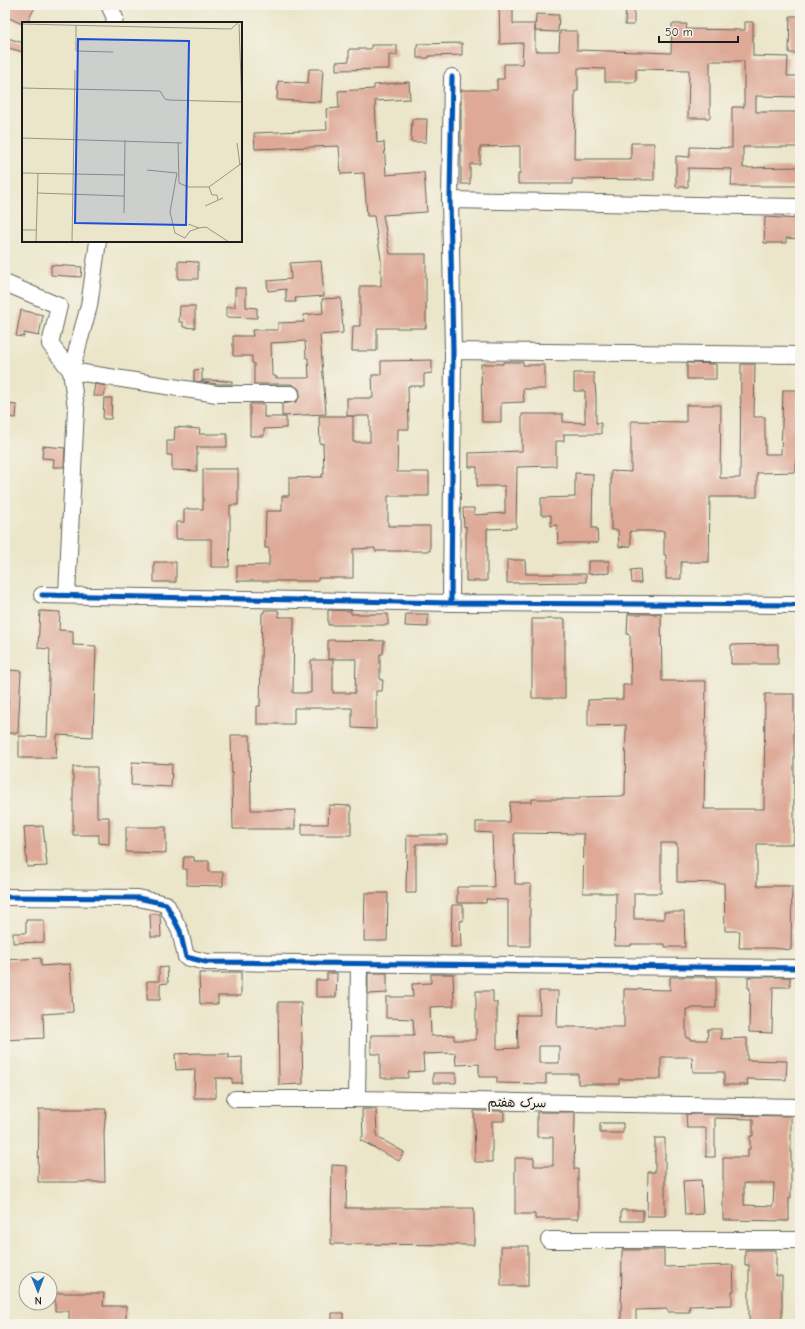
<svg xmlns="http://www.w3.org/2000/svg" width="805" height="1329" font-family="'Comic Neue','Playpen Sans Arabic',sans-serif">
<style>
.building{fill:#dea997;fill-rule:evenodd}
.lines{fill:none;stroke-linecap:round;stroke-linejoin:round}
.minor-casing{stroke:#646359;stroke-width:18}
.minor{stroke:#fff;stroke-width:16}
.cycleway-casing{stroke:#f7f3e8;stroke-width:8}
.cycleway{stroke:#0057b8;stroke-width:5}
.labels{text-anchor:middle;stroke-width:4;stroke-linejoin:round;paint-order:stroke}
.street-label{font-size:13px;fill:#1c1c1c;stroke:#f7f3e8}
.inset-road{fill:none;stroke:#989584;stroke-width:1}
.view{fill:#1d4ed8;fill-opacity:0.15;stroke:#1d4ed8;stroke-width:2}
.inset-edge{fill:none;stroke:#1c1c1c;stroke-width:2}
</style>
<rect width="100%" height="100%" fill="#f7f3e8"/>
<filter id="ink" filterUnits="userSpaceOnUse"><feTurbulence type="fractalNoise" baseFrequency=".025" numOctaves="2"/><feDisplacementMap in="SourceGraphic" scale="8" xChannelSelector="R" yChannelSelector="G"/><feConvolveMatrix kernelMatrix="1 2 1 2 8 2 1 2 1" color-interpolation-filters="sRGB"/></filter>
<filter id="wash" filterUnits="userSpaceOnUse"><feTurbulence type="fractalNoise" baseFrequency=".012" numOctaves="4" result="noise"/><feDisplacementMap in="SourceGraphic" scale="16" xChannelSelector="R" yChannelSelector="G"/><feGaussianBlur stdDeviation="0.9" result="paint"/><feColorMatrix in="noise" values="0 0 0 0 0 0 0 0 0 0 0 0 0 0 0 0 0 1.4 0 .05"/><feComposite in="paint" operator="in"/></filter>
<g filter="url(#wash)">
<rect width="100%" height="100%" fill="#ebe6ca"/>
<g id="blocks">
<path class="building" d="M5 5H31L35 7 27 23H20L5 16Z
M499 5H513V24H535V51H559L560 31H577V50L671 53 672 24H687L686 29 745 30V22H753V56L788 57 787 76H798V97L756 96V112H799V147H743V168L798 167 799 186H731L732 169 688 168V187H676V156L690 157V147L732 148V107H744V61H710V118H688L689 70 636 69V82H605V69L578 68V91H575L574 159H631V143H654V180L572 179V184H518V174H520V146L480 147V164H470V184H461V90H497V79H504V64H522L523 43 500 44Z
M626 5H634V25H625Z
M536 14 559 15 558 32 535 31Z
M790 16H800V53H789Z
M5 37 23 43V52L5 47Z
M462 43V55L429 56V58H417V44Z
M371 45H397V55H389V69L336 70V62L349 61V49H371Z
M309 69H323L321 102 277 100 278 81 308 83Z
M409 82 410 99 375 101 377 143 384 142 386 175 424 172 427 212 383 215 390 254H426V328H377V351H352L353 326H360V286H381V259L374 216H367L364 173 341 174 339 146 255 149 254 133 327 130 326 109 339 108 338 91 374 89V85Z
M412 119H427L426 142H411Z
M765 217 799 219V239L786 238V243H764Z
M178 261 198 262V279H178Z
M321 261 324 296 295 298 296 302H286V289L268 291 267 281 291 279 290 263Z
M51 265 82 267 81 277 51 275Z
M235 288H246V307L257 308V318L226 317V307H235Z
M341 298 343 333 320 335 326 414 282 416V404L296 402 299 398 300 394 299 389 295 386 291 384H254V363H252V356H233V336H253L252 330H278V323L304 322 303 315 323 313 322 299ZM305 341 306 358H308L309 378H276V376H272L271 343Z
M180 306H195V328L183 327V322H179Z
M21 310 43 315 39 336 24 333V337L16 336Z
M432 360V373L424 374V386H408L409 429H398L397 472H429V496H388V526H430V551H375V548L353 549V578H318V581H237V566L269 565V548H265L266 511H282V496H289V478L322 477V474H324L323 443 320 444 319 416H353V442H370V416H347V398H373L372 375H381V361Z
M503 362H523V365H545V389H523L524 402 501 403V422H482L481 364H503Z
M687 363 716 364V379H687Z
M741 364H755L754 417H765V454H781L783 390H798L796 472 757 473V497H710L709 562H681V579H666V555H664V531H630L631 546 619 547 618 530H611V471L631 472V421L686 422V405H721L720 478H740Z
M202 369V382L194 381V370Z
M574 373H594V384H595L596 396V423H601V434H564V441H556V466L517 467 516 528 487 529V581H466V526L464 527 463 508H474V515L505 513V486H477V467H469V453L522 451V414H563V422L585 423V391H574Z
M203 380 232 381V384H218L203 382Z
M95 384 106 386 104 396H93Z
M104 398H112L111 419H103Z
M5 404 17 405 16 418 5 417Z
M250 404H264V417H286V428L264 429V436H250Z
M175 427 200 429 199 434H227V447H197V471L172 470V455H167V441H174Z
M43 446 65 448 64 467H53L54 459 42 458Z
M203 469H238V505H230V533L229 567H211V539H176V522H184V509H203Z
M575 473 593 474 592 528H597L598 543H558L557 525 551 526V515H541V498L575 497Z
M507 560H525L526 574H586V582L507 583Z
M588 561H609V573L588 574Z
M154 562H176V582H154Z
M640 569 641 583H632L631 570Z
M264 610H278L279 617H294L293 693H311V660H333V693H355L356 659H328V640L384 641 383 654H380V680H383L382 691H376V729L352 728V708H294V724H257V706H260L262 613H264Z
M328 610 351 611V614H388V625H328Z
M40 611 60 612 59 630 73 631V645L96 646 93 737 57 735 56 758H19V736L47 737 50 649 38 648Z
M406 614H428V627L405 626Z
M628 614H661L662 681H706L704 809H764L765 694H794V844H757V886H792L791 950 772 948H739L740 931H725L724 883 677 882V843H661V893H634V919H664V912H684L685 947H665V944H631V946H614L615 922H616V893H583L584 834 514 833 515 884H531V900H530V946H508V900L486 899V903H457V887H494L492 833 476 832V822H509L510 802H532V799H580V797L625 796 626 725 588 726V700L623 699V685H631L630 635 627 634Z
M532 619H565V698H532Z
M778 644V664H731V645Z
M10 670 21 671 18 733H7Z
M231 735H250L251 810H295V829H233Z
M132 762 172 764 171 787 131 785Z
M73 767H97V817H109V844L99 843V835H73Z
M329 805 351 806V835H302V824H328Z
M43 826 47 866 27 867 24 827Z
M126 827H166V853L126 852Z
M407 835H447V844H416V893H406Z
M184 857H194V861H209V872H223V886L187 885V869H183Z
M365 893H388L387 941H364Z
M452 905H463V921H460L461 947H451Z
M150 914H160L161 937H151Z
M26 920H44V942L13 943V933H26Z
M41 958V966L70 964 73 1012 43 1014 44 1038 5 1040V960Z
M167 967 168 983 160 984V1000H147V981H159V968Z
M229 972H241V996H218V1004H200L199 973H229Z
M327 973H337L336 997H316V980H327Z
M368 973H387V993L368 994Z
M431 974H453L454 1006 430 1007 431 1036 454 1035V1040H476V991H493V1002H497V1049L518 1048 517 1015H540L539 991H558L557 1027H624V989L670 990V977H716V1008H692V1009H686V1038H690V1040H707L708 1029H721V1039L747 1038V1060L787 1061 786 1080 747 1079 748 1085H724V1072H693L692 1057H661V1079H619V1084H578V1074H546V1084L497 1083V1077H479V1064L456 1065 455 1053 423 1054 424 1071 408 1072V1078H380V1054H371V1035H414L413 1019 386 1018V997H413L412 984 431 983ZM539 1046H559V1063H539Z
M748 977H790V987H773L772 1033 749 1032 750 988H748Z
M278 1002H301L303 1084 279 1085Z
M201 1053V1054H229V1058L242 1057V1083H232V1078H216V1098H194L195 1069 176 1070 175 1054Z
M433 1073H456V1083H433Z
M39 1109H106L104 1132 105 1182H38Z
M362 1109H376L377 1137 404 1152 399 1161 360 1140 363 1136Z
M474 1111H504V1121H492V1162H475Z
M537 1112H575L574 1169H578V1219H535V1214H515V1158H534V1166H553V1137H537Z
M686 1114 791 1116V1198H789V1221L723 1220V1157H748V1149H750V1136H753V1119L715 1118V1157H706V1128H687ZM744 1183H774L773 1206 744 1205Z
M600 1123H623V1133H600Z
M655 1138H665V1216H647L648 1172H655Z
M332 1165 347 1166 346 1208H474V1245L331 1244Z
M701 1180 703 1214 685 1215 683 1181Z
M621 1210H643V1221H621Z
M501 1246H528V1286H501Z
M622 1250H664V1267L733 1265 734 1291H732V1305L689 1306 690 1312H668L667 1309 636 1310V1324H621Z
M745 1250H776V1276H782V1324H749V1265H745Z
M55 1293H104L103 1306H126V1324H69V1311H55Z
M332 1313H343V1324H332Z"/>
</g>
</g>
<g filter="url(#ink)">
<use href="#blocks" fill-opacity="0" stroke="#646359" stroke-width="1"/>
<g class="lines">
<g class="minor-casing">
<path id="minor" d="M109 5 115 18 114 23
M450 200 800 207
M98 241 89 306 71 371 217 394H291
M5 283 59 306 50 344 71 371 76 408 67 595
M453 351 800 355
M42 595 451 603 800 605
M451 603 453 351 450 200 452 77
M5 897 138 898 166 904 180 931 186 957 206 962 800 968
M235 1099H357L800 1107
M357 1099 359 964
M549 1240H800"/>
</g>
<use href="#minor" class="minor"/>
<g class="cycleway-casing">
<path id="cycleway" d="M42 595 451 603 800 605
M451 603 453 351 450 200 452 77
M5 897 138 898 166 904 180 931 186 957 206 962 800 968"/>
</g>
<use href="#cycleway" class="cycleway"/>
</g>
</g>
<g class="labels">
<g class="street-label">
<text transform="translate(517 1102) rotate(1)" y="5">سرک هفتم</text>
</g>
</g>
<g transform="translate(22 22)">
<rect width="220" height="220" fill="#ebe6ca"/>
<path class="inset-road" d="M0 2 209 7 217 0M217 2 220 85M54 3V29L91 30M0 66 138 69 143 77 147 78 219 80M0 116 160 121M156 120 157 161 166 165H187L220 141M215 121 218 143M125 148 155 151 148 190 153 211 163 216 168 209 177 206M0 151 102 153M187 165 190 173H195L196 178M15 171 102 174M183 184 201 176M102 191 103 118M166 202 177 206 184 205 207 220M0 208H14M14 220 16 151M50 220 53 48"/>
<path class="view" d="M56 17 167 19 164 203 53 201Z"/>
<rect width="220" height="220" class="inset-edge"/>
</g>
<rect width="805" height="1329" fill="none" stroke="#f7f3e8" stroke-width="20"/>
<g transform="translate(38 1291) rotate(179)"><circle r="19" fill="#f7f3e8" stroke="#9f9d96"/>
<path d="M0-3L7 15L0 10L-7 15Z" fill="#1f6fb2"/>
<text y="-6" font-size="11" font-weight="bold" text-anchor="middle" fill="#1c1c1c">N</text>
</g>
<path d="M659 36v6h79v-6" fill="none" stroke="#1c1c1c" stroke-width="2"/>
<text x="665" y="36" font-size="12" fill="#1c1c1c" stroke="#f7f3e8" stroke-width="3" paint-order="stroke">50 m</text>
</svg>
